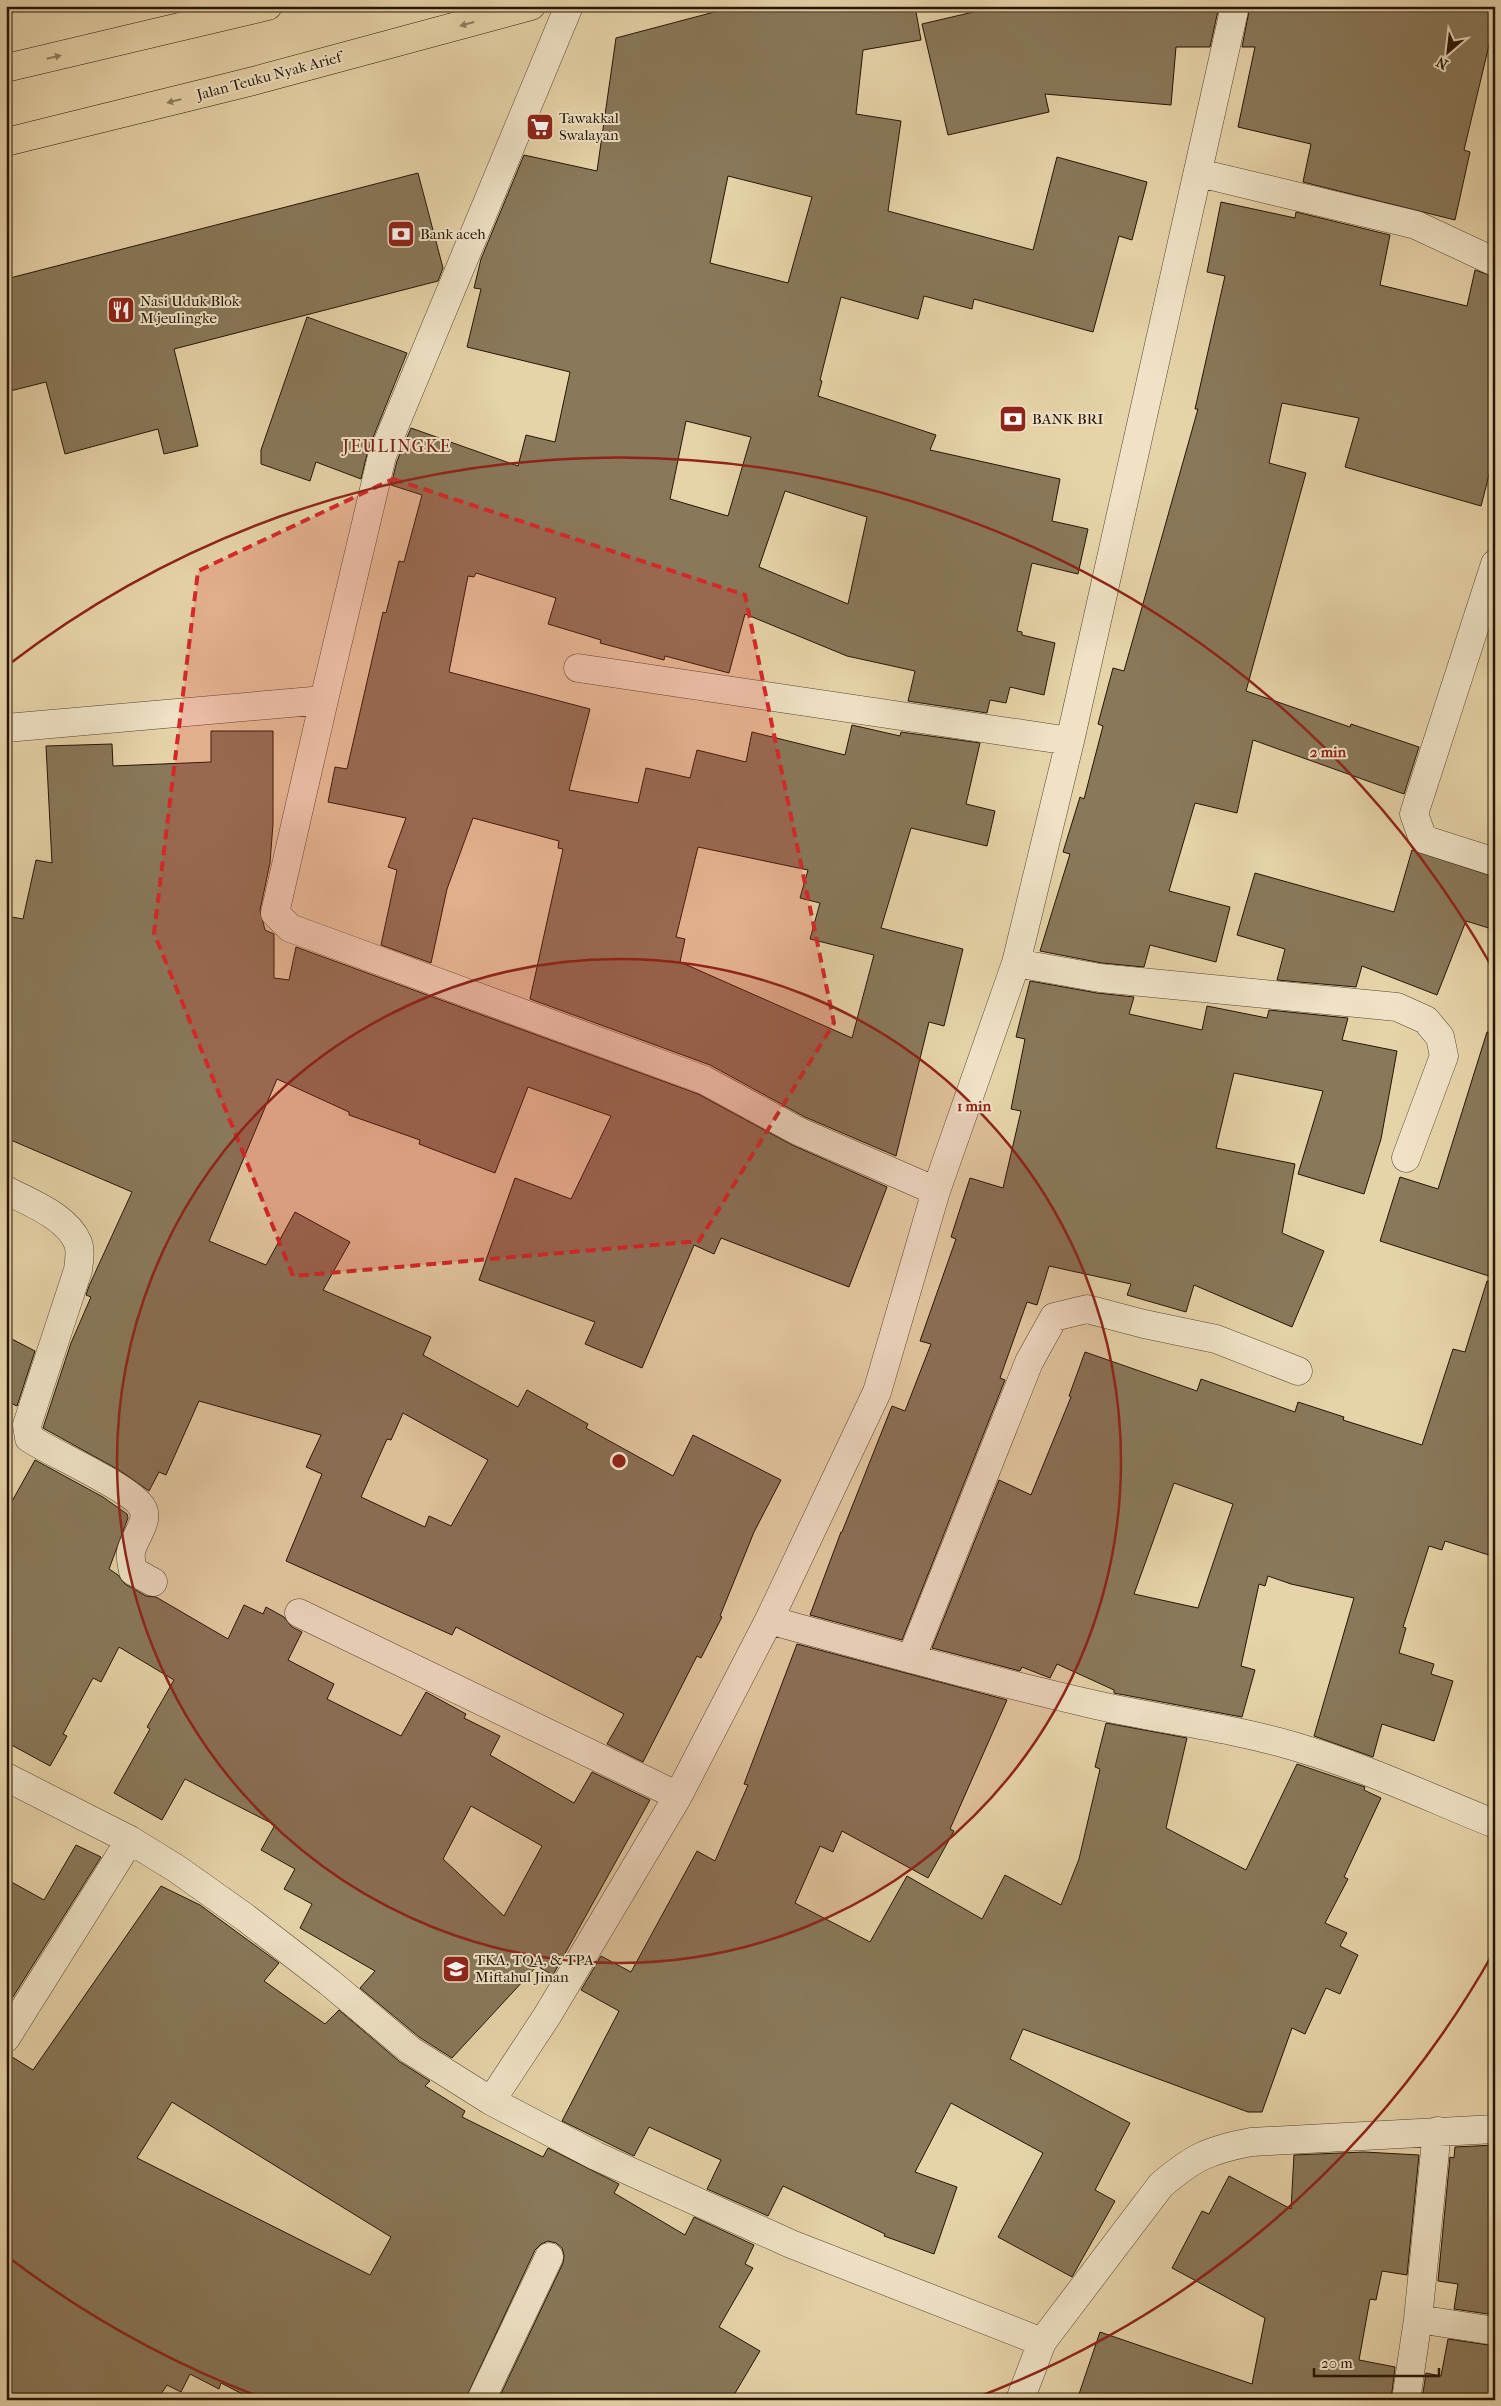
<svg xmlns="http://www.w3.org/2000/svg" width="1501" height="2406" font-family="'IM FELL French Canon',serif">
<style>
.building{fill:#89785a;stroke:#251505;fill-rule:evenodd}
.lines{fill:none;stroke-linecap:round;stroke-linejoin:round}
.minor-casing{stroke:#55442e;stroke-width:29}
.highway-casing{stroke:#251505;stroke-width:29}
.minor{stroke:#efe2c6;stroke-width:28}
.highway{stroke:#e6d3a8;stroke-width:28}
.oneway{fill:#8f7e5f}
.marked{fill:#d62828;fill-opacity:0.2;stroke:#d62828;stroke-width:4;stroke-dasharray:10 6;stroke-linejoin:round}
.ring{fill:none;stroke:#8f2418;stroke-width:2.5}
.labels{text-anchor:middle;stroke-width:4;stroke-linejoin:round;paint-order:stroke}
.street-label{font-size:15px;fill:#251505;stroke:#efe2c6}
.poi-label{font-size:15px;fill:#251505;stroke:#efe2c6;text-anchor:start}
.quarter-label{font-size:18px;letter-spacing:1px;fill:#7a1f14;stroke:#efe2c6}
.centre{fill:#8f2418;stroke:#efe2c6;stroke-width:2.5}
.ring-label{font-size:15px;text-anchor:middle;font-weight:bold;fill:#8f2418;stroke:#efe2c6;stroke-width:4;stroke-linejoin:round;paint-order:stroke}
</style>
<rect width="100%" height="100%" fill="#e6d3a8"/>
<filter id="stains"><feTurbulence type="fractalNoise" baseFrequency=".004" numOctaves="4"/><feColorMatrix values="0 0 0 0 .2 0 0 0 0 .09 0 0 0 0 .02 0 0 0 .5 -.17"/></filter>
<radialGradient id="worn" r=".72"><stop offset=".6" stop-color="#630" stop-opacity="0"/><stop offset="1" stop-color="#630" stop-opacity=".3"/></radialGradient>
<path class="building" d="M737 6H915L921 40 863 50 856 114 901 121 888 211 1033 250 1057 157 1147 182 1132 240 1119 236 1093 332 974 299 972 309 924 296 918 319 841 297 820 380 822 381 818 396 936 435 930 450 1060 479 1052 521 1088 529 1078 574 1032 563 1017 631 1022 632V635L1055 643 1044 695 1010 687 1006 703 990 700 987 713 908 701 915 671 847 656 745 614 729 673 665 656 664 660 600 643 601 640 548 624 556 598 476 573 474 577 468 576 449 672 590 709 569 790 638 803 646 768 690 778 697 750 746 762 752 732 845 755 852 725 900 736 901 732 980 743 966 804 995 811 987 846 911 828 881 928 963 949 944 1026 929 1022 896 1156 805 1117 710 1065 530 999 563 849 558 848 559 841 473 818 447 889 431 963 381 945 397 870 388 867 406 818 328 802 335 767 347 769 383 612 386 613 399 561 404 562 422 495 391 485 397 461 411 428 518 466 526 435 555 442 570 372 467 347 481 289 474 288 481 259 524 155 597 171 616 38ZM728 176 812 197 788 283 710 263ZM686 421 751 437 728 516 670 499ZM785 491 867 517 848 604 759 567ZM698 847 808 870 800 898 820 903 810 939 874 955 852 1038 680 962 685 939 676 937Z
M999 6H1219L1210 47H1176L1171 105 1045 94 1049 112 948 135 922 24Z
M1250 6H1495V20L1464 150 1470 152 1455 220 1303 182 1311 144 1238 127 1255 47H1242Z
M418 173 443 268 438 281 174 349 198 446 164 454 158 429 65 454 46 382 6 392V279Z
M1221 202 1295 218 1296 212 1390 235 1380 285 1467 306 1475 270 1495 277V452L1481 506 1345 467 1359 418 1282 403 1269 463 1306 473 1246 691 1350 727 1351 724 1419 747 1404 794 1253 740 1237 813 1195 803 1169 891 1230 907 1216 962 1150 945 1144 967 1102 963 1040 951 1070 854 1063 852 1080 797 1084 799 1103 726 1098 724 1113 668 1124 671 1198 409H1195L1225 276 1207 272Z
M307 317 407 353 368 450 361 479 316 462 310 481 261 464V450Z
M211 731H273V824L270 863 260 910 265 930 274 934V978L289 980 296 947 698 1094 792 1145 887 1187 849 1287 721 1238 714 1254 694 1245 642 1368 585 1344 595 1322 479 1280 515 1178 571 1199 611 1116 528 1087 495 1173 419 1144 420 1140 349 1115V1112L277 1079 209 1241 266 1265 295 1212 350 1242 323 1290 431 1337 423 1355 518 1407 527 1390 588 1424 586 1428 673 1476 693 1435 781 1480 754 1532 720 1616 722 1617 701 1658 697 1656 643 1762 607 1744 624 1714 456 1627 452 1635 286 1561 322 1474 306 1467 321 1435 199 1401 166 1475 159 1472 149 1491 119 1470 43 1428 71 1343 91 1297 86 1295 89 1286 132 1192 6 1138V916L23 919 36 860 52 863 46 746 112 744 113 766 211 762ZM403 1413 488 1460 451 1526 429 1516 425 1527 361 1497 387 1439 391 1440Z
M1412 850 1495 877V930L1466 921 1437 995 1362 966 1356 987 1277 980 1285 949 1237 935 1255 873 1394 912Z
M1030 981 1097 993 1134 997 1129 1014 1202 1030 1207 1006 1267 1018 1269 1010 1348 1018 1342 1040 1397 1051 1381 1139 1364 1194 1298 1174 1323 1091 1234 1073 1216 1148 1295 1164 1282 1233 1324 1251 1292 1327 1194 1285 1186 1312 1127 1295 1131 1284 1049 1266 1037 1305 1027 1302 1000 1378 1005 1380 902 1640 810 1615 841 1532H842L892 1406 905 1411 931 1344 920 1341 956 1239 951 1237 970 1178 1003 1188 1021 1111 1011 1109 1025 1039 1016 1037Z
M1487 1032 1495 1033V1278L1380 1241 1400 1177 1438 1189Z
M1487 1281 1495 1282V1557L1445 1541 1442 1550 1429 1546 1403 1627 1406 1628 1399 1653 1434 1664 1431 1674 1453 1681 1434 1741 1382 1724 1373 1757 1314 1736 1354 1598 1291 1584 1268 1576 1265 1586 1259 1584 1241 1666 1255 1670 1242 1717 1114 1693V1690L1057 1664 1050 1678 1022 1667 1020 1671 932 1648 999 1480 1031 1495 1071 1397 1069 1396 1085 1352 1197 1391 1201 1379 1295 1412 1298 1402 1344 1417 1343 1420 1422 1445 1453 1349 1465 1352ZM1174 1483 1233 1504 1198 1608 1134 1594Z
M6 1336 35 1351 17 1406 6 1401Z
M35 1460 103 1497 127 1514 128 1518 109 1569 118 1575 125 1584 146 1596 156 1597 228 1639 244 1605 263 1614 266 1607 284 1617 292 1627 302 1632 288 1660 334 1684 327 1699 401 1736 426 1692 466 1714 464 1718 500 1736 490 1755 574 1803 592 1772 650 1800 553 1975 537 1966 452 2058 419 2037 360 1988 375 1971 300 1928 312 1904 284 1889 295 1869 261 1850 275 1825 185 1779 162 1820 114 1793 150 1729 147 1727 174 1680 119 1647 101 1682 93 1678 63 1734 67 1736 50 1766 6 1742V1512ZM471 1806 542 1846 504 1916 443 1859Z
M797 1644 1007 1700 950 1829 954 1831 928 1878 842 1831 833 1852 820 1846 795 1903 870 1942 907 1876 982 1919 1005 1875 1061 1905 1079 1859 1100 1769 1095 1767 1106 1723 1187 1738 1166 1828 1246 1870 1297 1764 1365 1787 1364 1790 1381 1798 1344 1877 1348 1879 1325 1923 1347 1933 1340 1946 1358 1955 1340 1994 1326 1988 1305 2034 1292 2028 1262 2112H1248L1023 2029 1010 2059 1130 2123 1095 2190 1115 2201 1072 2277 998 2237 1043 2153 951 2103 915 2172 957 2187 934 2254 884 2236 885 2234 783 2186 768 2216 707 2189 721 2160 649 2127 634 2156 562 2121 619 2011 581 1990 601 1956 631 1972 697 1851 715 1861 748 1785 744 1784Z
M76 1845 101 1857 6 2008V1879L44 1900Z
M161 1886 200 1905 279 1963 264 1981 325 2024 339 2010 400 2062 430 2081 425 2086 465 2111 462 2117 543 2157 548 2148 619 2184 614 2193 685 2235 694 2217 754 2245 745 2264 753 2268 719 2327 760 2351 731 2400H507L500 2396 563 2263 564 2255 562 2248 556 2243 548 2241 541 2244 535 2250 465 2400H254L221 2383 219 2389 190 2374 181 2392 167 2385 157 2400H6V2054L10 2053 9 2055 33 2070ZM172 2102 391 2237 370 2275 137 2158Z
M1495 2145V2315L1454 2309 1458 2284 1438 2281 1450 2157 1454 2158 1455 2147Z
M1364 2152 1419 2155 1407 2275 1382 2271 1376 2300 1370 2299 1359 2360 1395 2367 1391 2400H1307L1281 2395 1280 2400H1077L1100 2332 1252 2384 1265 2318 1172 2268 1202 2211 1209 2214 1229 2176 1291 2209 1294 2155Z
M1448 2339 1495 2346V2400H1422L1426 2373 1441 2376Z"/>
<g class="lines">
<g class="minor-casing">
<path id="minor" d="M1199 173 1416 225 1495 262
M1495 564 1414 814 1423 839 1495 862
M578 668 1070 741
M324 700 382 456 569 6
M6 728 324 700 275 913 290 928 704 1080 798 1131 936 1191
M1016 963 1100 978 1397 1007 1426 1020 1440 1037 1444 1056 1406 1158
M6 1190C30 1203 67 1216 78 1243 81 1251 79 1261 78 1270L27 1425 29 1438C50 1453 140 1491 144 1512 147 1524 133 1540 131 1552 130 1558 132 1565 133 1571L153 1582
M299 1613 678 1796
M769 1620C878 1650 986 1680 1096 1705 1162 1720 1228 1727 1293 1746 1362 1766 1428 1797 1495 1824
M911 1659 1029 1362 1054 1317 1087 1309 1144 1324 1216 1339 1298 1371
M6 1777 130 1840 177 1869 246 1918 329 1982 410 2050 491 2101 596 2156 791 2244 1042 2342
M6 2038 130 1840
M491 2101 547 2016 678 1796 769 1620 877 1392 936 1191 1016 963 1070 741 1235 6
M1418 2319 1495 2331
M481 2400 549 2257
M1020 2400 1042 2342 1161 2185C1194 2157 1209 2150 1251 2142L1495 2129
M1406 2400 1418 2319 1437 2131"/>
</g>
<g class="highway-casing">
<path id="highway" d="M6 68 268 6
M6 142 257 80 531 6"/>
</g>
<use href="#minor" class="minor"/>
<use href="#highway" class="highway"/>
</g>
<defs><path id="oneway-solid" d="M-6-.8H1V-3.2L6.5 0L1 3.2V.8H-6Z" transform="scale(1.25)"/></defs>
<g class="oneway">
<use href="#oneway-solid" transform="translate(467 24) rotate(165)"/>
<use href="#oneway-solid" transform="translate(54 57) rotate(-13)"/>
<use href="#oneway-solid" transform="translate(174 101) rotate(166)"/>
</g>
<path class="marked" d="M393 479 745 595 834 1023 699 1241 293 1276 154 933 198 571Z"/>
<circle cx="619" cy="1461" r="502" fill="#8f2418" fill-opacity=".12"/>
<g class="ring">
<circle cx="619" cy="1461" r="502"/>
<path d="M1492 1955A1003 1003 0 0 1 978 2397M260 2397A1003 1003 0 0 1 8 2257M8 665A1003 1003 0 0 1 1492 967"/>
</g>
<defs>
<g id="supermarket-square" transform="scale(1.4375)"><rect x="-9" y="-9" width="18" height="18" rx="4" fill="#8f2418" stroke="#efe2c6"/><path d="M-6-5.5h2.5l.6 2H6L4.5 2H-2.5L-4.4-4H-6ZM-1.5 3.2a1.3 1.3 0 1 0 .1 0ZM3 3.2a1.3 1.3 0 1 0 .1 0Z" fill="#fff"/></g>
<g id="bank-square" transform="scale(1.4375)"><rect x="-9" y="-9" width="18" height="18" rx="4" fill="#8f2418" stroke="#efe2c6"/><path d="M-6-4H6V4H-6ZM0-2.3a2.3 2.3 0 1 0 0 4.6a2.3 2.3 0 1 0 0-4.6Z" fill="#fff"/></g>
<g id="restaurant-square" transform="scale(1.4375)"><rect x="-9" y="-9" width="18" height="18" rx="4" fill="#8f2418" stroke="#efe2c6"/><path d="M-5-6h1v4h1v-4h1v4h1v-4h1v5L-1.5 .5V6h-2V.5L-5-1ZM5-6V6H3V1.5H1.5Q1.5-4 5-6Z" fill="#fff"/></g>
<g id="school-square" transform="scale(1.4375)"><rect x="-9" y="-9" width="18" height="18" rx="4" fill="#8f2418" stroke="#efe2c6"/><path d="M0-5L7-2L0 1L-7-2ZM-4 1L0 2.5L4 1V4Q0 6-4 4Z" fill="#fff"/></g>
</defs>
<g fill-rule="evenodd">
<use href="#supermarket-square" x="540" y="127"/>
<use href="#bank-square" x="401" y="234"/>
<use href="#restaurant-square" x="121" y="310"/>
<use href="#bank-square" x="1013" y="419"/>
<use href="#school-square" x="456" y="1969"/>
</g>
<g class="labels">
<g class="street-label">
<text transform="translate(269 76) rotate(-15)" y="5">Jalan Teuku Nyak Arief</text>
</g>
<g class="poi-label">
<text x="559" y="123">Tawakkal<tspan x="559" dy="17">Swalayan</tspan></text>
<text x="420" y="239">Bank aceh</text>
<text x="140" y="306">Nasi Uduk Blok<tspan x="140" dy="17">M jeulingke</tspan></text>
<text x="1032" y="424">BANK BRI</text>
<text x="475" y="1965">TKA, TQA, &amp; TPA<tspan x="475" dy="17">Miftahul Jinan</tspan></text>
</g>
<g class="quarter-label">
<text x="397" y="452">JEULINGKE</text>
</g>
</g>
<circle cx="619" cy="1461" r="8" class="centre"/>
<g class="ring-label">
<text x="1328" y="757">2 min</text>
<text x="974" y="1111">1 min</text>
</g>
<rect width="1501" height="2406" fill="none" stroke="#e6d3a8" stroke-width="25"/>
<rect x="8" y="8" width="1486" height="2391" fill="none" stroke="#251505" stroke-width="2.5"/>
<rect x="12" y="12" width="1476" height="2381" fill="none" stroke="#251505"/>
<g transform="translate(1448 52) rotate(208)" stroke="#efe2c6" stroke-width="4" paint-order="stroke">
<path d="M0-4L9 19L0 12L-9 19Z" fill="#251505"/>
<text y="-8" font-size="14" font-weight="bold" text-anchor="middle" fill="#251505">N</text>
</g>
<path d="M1314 2368v8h125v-8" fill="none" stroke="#251505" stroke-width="2.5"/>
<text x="1321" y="2368" font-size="15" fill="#251505" stroke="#efe2c6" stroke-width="4" paint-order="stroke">20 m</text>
<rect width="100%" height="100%" filter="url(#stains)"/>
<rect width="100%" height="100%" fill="url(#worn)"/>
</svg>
